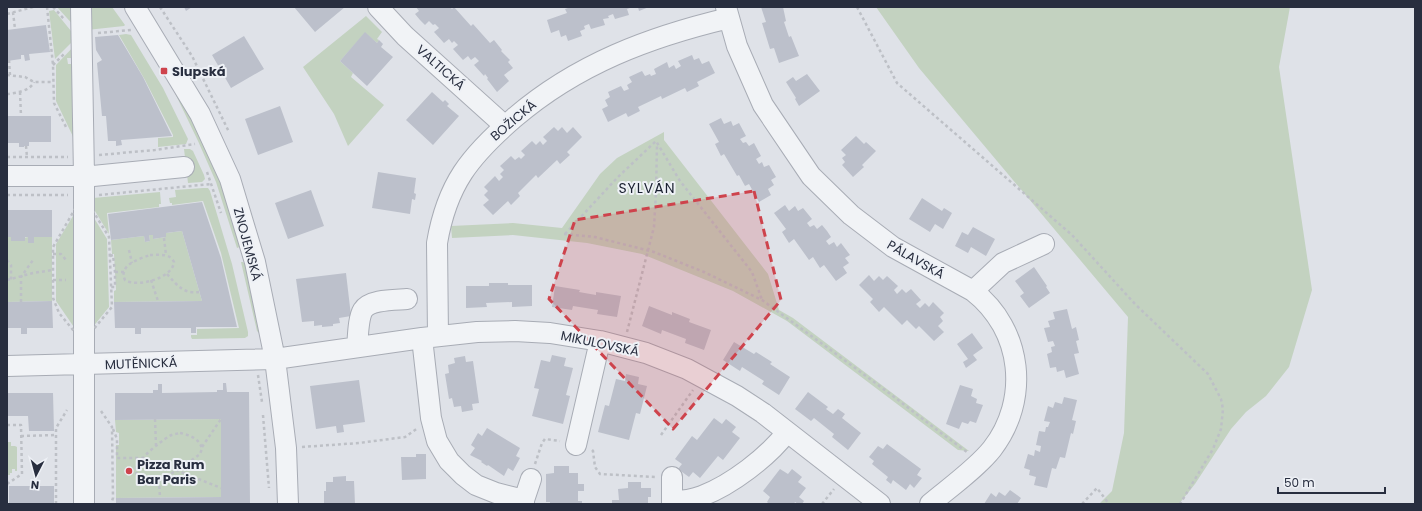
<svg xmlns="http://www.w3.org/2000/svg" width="1422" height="511" font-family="Poppins,sans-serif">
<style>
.green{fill:#c3d2c0}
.building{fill:#bcc0cb}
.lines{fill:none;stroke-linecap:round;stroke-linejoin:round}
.minor-casing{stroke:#a8acb5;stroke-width:22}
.path{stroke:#bdc0c6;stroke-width:2.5;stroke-dasharray:3 3;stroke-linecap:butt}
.minor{stroke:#f1f3f6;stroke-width:20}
.marked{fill:#ce434c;fill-opacity:0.2;stroke:#ce434c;stroke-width:3;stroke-dasharray:8 5;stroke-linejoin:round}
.poi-dot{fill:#ce434c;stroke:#eef1f6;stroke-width:1.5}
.labels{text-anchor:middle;stroke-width:4;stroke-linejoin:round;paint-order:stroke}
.street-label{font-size:13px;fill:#282e3f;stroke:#eef1f6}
.poi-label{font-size:13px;font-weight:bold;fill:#282e3f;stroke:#eef1f6;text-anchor:start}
.neighbourhood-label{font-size:14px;letter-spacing:1px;fill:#1a2030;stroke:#eef1f6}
</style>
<rect width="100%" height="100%" fill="#dfe2e8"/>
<path class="green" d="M57 7H75L76 28Z
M86 7H112L125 25 124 26 87 30Z
M876 7H1290L1279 67 1312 290 1289 367 1266 396 1246 412 1231 429 1195 484 1179 504H1099L1112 491 1124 433 1128 317 919 68Z
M54 10 71 31V43L55 59 49 11Z
M366 16 382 32 377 39 379 40 377 43 365 33 340 61 353 73 351 77 384 105 348 146 334 114 303 67Z
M126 34 131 35 163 88 188 139 186 144 158 147V138L173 137V135L145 80 119 35Z
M76 44V58H67L68 64H76L78 147 56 101V65Z
M173 89 185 102 221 181 242 246 237 248 216 182 198 141Z
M664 132V140L768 274 779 310 793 318 969 451 958 450 787 321 733 291 642 254 587 243 513 235 452 238 451 226 513 223 562 228 600 174 617 158Z
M184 149H190L193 151 204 175 205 179 202 182 188 183Z
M203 188H208L210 191 232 264 248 332V336L245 338 192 339 191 337V335H197V329L239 328 221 253 203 201 172 205V203H170L169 198 176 197 175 190Z
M160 192 161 204H159V207L107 213 109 234 90 203 93 198Z
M89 210 107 239 109 307 88 333Z
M76 211 78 333 56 301V244Z
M182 231 202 301 114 302V291L116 290 114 254H112L111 240 144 236 145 242 150 241 149 235H153V239L166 237V233Z
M7 237H11V241L28 237V243H34V237H52V301L7 302Z
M241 262H243L246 265 260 334 257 331Z
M221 419V497L116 498V445H119V433L116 432 115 420Z
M7 442H11V446H15L17 447V471H15V469H12V473H10V475H8L7 478Z"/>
<path class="building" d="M184 7H192L186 11Z
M294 7H345L315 32Z
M416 7H450L452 9 454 7 471 26 473 24 490 43 494 40 502 50 501 51 510 60 508 62 513 68 504 75 509 81 497 92 487 79 488 78 485 74 484 76 474 65 479 61 475 57 471 60 468 56 463 60 453 49 458 45 454 41 452 43 449 39 444 43 434 32 439 28 435 24 433 25 429 21 425 25 420 20 415 14 419 11Z
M571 7H633L627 9 629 15 615 19 613 14 608 16 609 18 603 19 605 25 591 29 589 24 584 26 585 29 580 31 582 36 568 41 566 35 561 37 559 30 551 33 547 20 567 13 565 9Z
M638 7H649L639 11Z
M761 7H783L786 21 784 22 789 37 791 36 799 56 779 63 774 48 770 49 762 23 766 22Z
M46 25 50 52 29 54 30 60 25 61 24 55H21V59L7 61V30Z
M365 32 377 43 379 40 383 44 381 47 393 57 367 86 340 61Z
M118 35 143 77 172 136 121 140 122 145 116 146V141H108L106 116H102L97 63 102 60 96 50 95 37Z
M244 36 264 69 231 88 212 55Z
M692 55 694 60 699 58 702 64 709 61 715 73 697 82 699 86 687 92 685 88 662 99 661 96 638 107 640 111 628 117 626 113 608 122 602 109 608 106 605 100 610 97 608 92 621 86 624 91 629 89 627 85 632 82 629 77 642 71 645 76 650 74 651 76 656 74 654 69 667 62 669 68 674 65 676 69 681 66 678 61Z
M807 74 820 91 799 106 795 99 796 98 786 82 793 77 796 81Z
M432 92 443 102 445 100 449 104 447 106 459 116 433 145 406 120Z
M280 106 293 142 258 155 245 119Z
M7 116H51V142H29V146H24V147H19V143H7Z
M721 118 724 124 731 121 733 126 739 123 746 136 740 139 743 143 746 142 749 146 754 143 761 156 756 159 759 164 762 162 764 167 769 165 776 177 771 180 774 185 768 189 771 195 759 202 749 184 745 186 739 175 737 176 724 154 721 156 715 144 719 142 709 124Z
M554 127 558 131 562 127 567 133 573 127 582 137 567 152 570 155 560 164 557 160 538 178 536 175 518 193 520 196 511 205 508 201 493 215 483 205 489 200 484 195 488 191 484 187 495 176 499 181 503 177 500 174 504 170 500 166 511 156 515 160 519 157 521 159 525 155 521 151 532 141 536 145 540 141 543 145 547 141 543 137Z
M856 136 864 144 866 142 876 151 862 165 864 167 853 177 842 165 845 162 842 158 846 155 841 150Z
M378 172 416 178 414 193 416 194 415 200 412 199 410 214 372 208Z
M311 190 324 226 288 239 275 203Z
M922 198 942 211 944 208 952 213 943 229 935 224 930 232 909 219Z
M202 202 221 258 237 327H196V333H191V328H141V334H135V328H115L114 302 202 301 182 231 166 233V237L153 239V235H149L150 241 145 242 144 236 111 240 108 214Z
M785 205 789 211 795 206 798 211 803 208 812 219 807 223 810 227 814 225 817 229 822 225 827 231 831 237 826 241 829 245 834 242 837 247 841 243 850 255 845 258 849 263 843 267 847 273 836 281 824 265 820 268 813 257 809 260 794 239 789 243 782 232 786 229 774 213Z
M7 210H52V237H34V243H28V237H25V241H11V237H7Z
M973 227 995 239 986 256 971 247 968 253 955 246 962 232 968 235Z
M1034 267 1047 286 1046 287 1050 293 1029 308 1020 296 1024 293 1015 281Z
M346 273 351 316 339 318 340 323 333 324V326L322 327V325L314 326V321L302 322 296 279Z
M869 275 874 281 879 276 883 280 887 276 898 286 894 290 897 294 902 289 906 293 911 289 921 300 916 304 920 308 925 303 929 307 933 302 944 313 940 317 943 321 938 326 944 332 934 341 919 326 916 329 907 320 902 325 884 307 879 312 870 302 873 299 859 285Z
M489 283H508V285H532V306L512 307V302L486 303 487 307 466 308V286H489Z
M555 286 580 290 579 292 596 295V292L621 296 617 317 597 314 598 310 573 306 572 310 552 307Z
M52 301 53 328H27V334H21V328H7V302Z
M649 306 672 315V312L690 319 689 322 711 330 704 350 685 343 686 339 662 330 661 334 642 326Z
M1067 309 1072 329 1076 327 1079 340 1076 341 1079 353 1074 354 1079 374 1066 378 1064 370 1057 372 1056 367 1050 368 1047 354 1052 352 1051 347 1055 346 1053 341 1048 342 1044 328 1050 327 1048 321 1055 319 1053 312Z
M972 333 983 348 973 355 977 360 966 368 963 362 968 359 957 344Z
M734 342 754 354 756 352 772 362 770 364 790 377 779 395 762 384 764 381 742 367 740 371 723 360Z
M552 355 566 358 564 366 573 368 566 395 570 396 563 424 532 416 539 389 534 388 541 360 550 362Z
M465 356 466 362 473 361 479 403 472 404 473 410 462 412 461 406 454 407 452 398 449 399 445 374 449 373 448 365 455 363 454 358Z
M626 374 639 377 638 384 647 386 640 414 636 413 629 440 598 432 605 405 609 406 616 379 625 381Z
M359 380 365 422 343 425 344 432 337 433 336 426 316 429 310 386Z
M223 383H226L227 392H249L250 504H116V498L221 497V419L115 420V393H153V390H158V384H162V393L217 392V390H223Z
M960 385 973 389 971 396 977 399 976 403 983 405 976 423 970 421 968 424 962 422 959 429 946 424Z
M808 392 828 407 826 409 833 414 838 409 845 414 842 418 861 433 848 450 832 437 834 434 814 418 811 421 795 409Z
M7 393H53L54 431H29L28 416H7Z
M1064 397 1077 400 1072 420 1076 421 1073 434 1071 433 1065 458 1060 457 1056 469 1052 468 1047 488 1034 485 1036 477 1029 475 1030 470 1024 468 1028 454 1034 456 1035 450 1040 452 1041 446 1036 445 1039 431 1045 432 1046 427H1048L1050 422 1044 421 1048 406 1053 408 1055 402 1062 404Z
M714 418 722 424 726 419 736 427 732 432 740 438 723 460 718 456 700 478 693 472 689 477 678 469 682 464 675 459 692 436 697 440Z
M487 428 520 448 516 456 520 458 513 471 508 468 504 476 488 465 487 466 481 462 482 461 470 455 475 448 471 445 478 433 482 436Z
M887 444 921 469 917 475 922 478 914 488 910 484 906 490 893 480 891 484 886 480 888 477 872 464 874 461 869 457 878 446 883 449Z
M416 454H426V479L402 480 401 457H416Z
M554 466H569V473H578V484H584V491H578V501H582V504H550V502H546V474L554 473Z
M780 469 788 474 792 469 802 477 798 482 806 488 799 497 804 501 802 504H798L795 502 794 504H769L767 502 770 497 763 491Z
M346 476V481H354L355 504H324V491H326V482H333V477Z
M628 482H641V488H651V497H648V504H612V500H619L618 489 628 488Z
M9 486H54V504H9Z
M1010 490 1021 498 1017 504H984L991 493 996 497 999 492 1005 496Z"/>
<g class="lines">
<g class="minor-casing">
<path id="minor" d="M81 7 84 176V504
M135 7 200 114 230 179 255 262 275 359 286 448 288 504
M378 7 405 36 505 126
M726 7 737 46 763 105 811 176 851 215 893 247 973 291C1023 330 1030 400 992 449 977 468 949 488 930 504
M7 176H93L184 167
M973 291 1003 263 1044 244
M438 336 437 243C447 184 470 156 514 118 577 64 649 37 729 18
M422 338 431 418 437 441 449 461 463 475 476 485 496 493 524 500
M357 347C358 338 358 318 363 310 370 299 395 300 407 299
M7 366 275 359 422 338 477 332 515 331 550 333 600 341 646 353 687 369 737 396 763 413 880 504
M576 445 600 341
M672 477V504
M672 501C682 501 692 500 702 496 731 485 768 457 787 432
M524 504V500L531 479"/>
</g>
<path class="path" d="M47 7 53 65 54 103 66 127
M53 7 64 19
M160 7 192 56 229 132
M857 7 897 83 1072 235 1135 304 1208 374 1221 399 1223 409 1221 429 1213 449 1180 504
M13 12 15 29
M7 14 33 7
M98 33 131 30
M9 60 10 75
M53 65 65 53
M7 75 25 77 34 82H53
M20 92 21 116
M7 94C16 93 30 91 34 82
M26 146 27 157
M99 155 155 150 195 144
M7 157H68
M207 172 221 213
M7 195H68
M83 195 109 237 112 307 83 342 59 313 53 298V247Z
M99 195 211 184
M564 234 595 237 654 252 704 272 762 300 832 351 889 393 941 433 967 452
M565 234 618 177 656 141 680 181 752 272 762 300
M164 238 166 255
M129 250 132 263
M53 254H61L66 260V262
M150 255C159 255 170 253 174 262 173 278 137 288 125 280 118 265 139 259 150 255Z
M110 256 113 255 115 272V287H111
M7 260 11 265V280
M115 272H124
M167 274C177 285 183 294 199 292
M7 280 33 273 53 270
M53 280H66
M151 280 158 301
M21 302V277L33 260
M627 332 654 227 656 192 657 145
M258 375 262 402
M101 411 112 427 113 498 111 504
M263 415 269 488
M155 419 156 445
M7 425H21L22 474 7 484
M113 429 117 439V458H144
M180 433C190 435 200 439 202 449L200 454C188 463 154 489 140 480 137 478 136 472 136 469 137 460 161 441 168 437 172 434 176 434 180 433Z
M661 435 693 390
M21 436 56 435
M202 447 221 419
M302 447 359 443 405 437 418 428
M592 450 593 451 595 467 600 474 655 477
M535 464 542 443 545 439 560 441
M176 470 221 488
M159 480 160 498
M56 504V428L67 410
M822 504 834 489
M1082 504 1097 488 1109 504"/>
<use href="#minor" class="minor"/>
</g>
<path class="marked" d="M754 191 781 300 673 429 549 299 575 220Z"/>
<g class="poi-dot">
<rect x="160" y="67" width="8" height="8" rx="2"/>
<circle cx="129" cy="471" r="4"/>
</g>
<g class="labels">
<g class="street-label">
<text transform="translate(441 67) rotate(42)" y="5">VALTICKÁ</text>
<text transform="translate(513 120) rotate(-40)" y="5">BOŽICKÁ</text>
<text transform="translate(248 244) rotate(75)" y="5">ZNOJEMSKÁ</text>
<text transform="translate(916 259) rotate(30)" y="5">PÁLAVSKÁ</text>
<text transform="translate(600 343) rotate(12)" y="5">MIKULOVSKÁ</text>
<text transform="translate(141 363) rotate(-2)" y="5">MUTĚNICKÁ</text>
</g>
<g class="poi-label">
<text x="172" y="76">Slupská</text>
<text x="137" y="469">Pizza Rum<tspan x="137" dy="15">Bar Paris</tspan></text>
</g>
<g class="neighbourhood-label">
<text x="647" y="193">SYLVÁN</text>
</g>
</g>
<rect width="1422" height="511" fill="none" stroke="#282e3f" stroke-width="16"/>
<g transform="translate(36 475) rotate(186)" stroke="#eef1f6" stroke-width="3" paint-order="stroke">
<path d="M0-3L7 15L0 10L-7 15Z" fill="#282e3f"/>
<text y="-6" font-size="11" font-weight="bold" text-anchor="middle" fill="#282e3f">N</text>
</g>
<path d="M1278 487v6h107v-6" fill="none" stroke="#282e3f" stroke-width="2"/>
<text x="1284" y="487" font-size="12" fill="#282e3f" stroke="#eef1f6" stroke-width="3" paint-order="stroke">50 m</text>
</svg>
